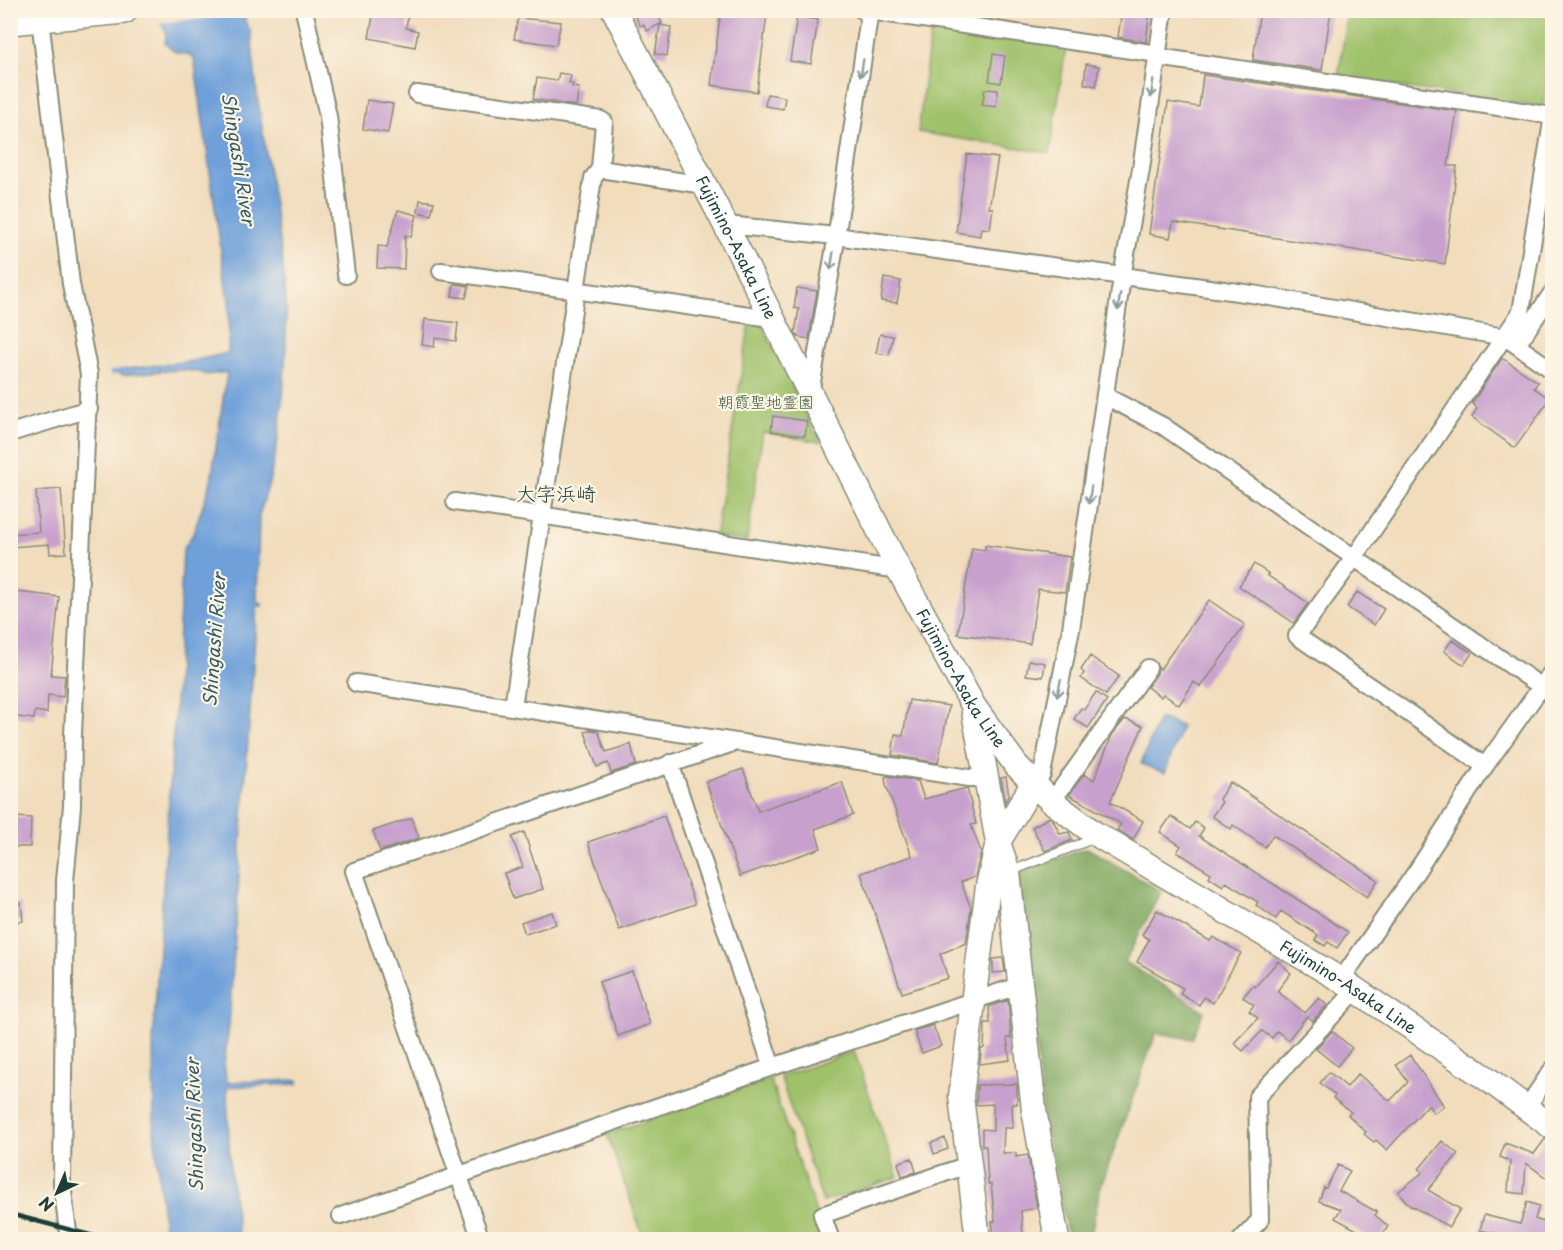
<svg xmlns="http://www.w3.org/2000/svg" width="1563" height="1250" font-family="'Playpen Sans','Klee One',sans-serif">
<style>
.green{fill:#9fc16b;stroke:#5f7f50;stroke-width:1.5}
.forest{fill:#7fa75f;stroke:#4f724a;stroke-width:1.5}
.water{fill:#70a0da;stroke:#486e87;stroke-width:1.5}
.pier{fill:#f1dcbc}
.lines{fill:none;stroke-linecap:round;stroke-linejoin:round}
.stream{stroke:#70a0da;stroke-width:4.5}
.building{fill:#c7a0cd}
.lane-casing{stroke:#888c78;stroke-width:11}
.street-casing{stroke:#888c78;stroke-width:20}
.secondary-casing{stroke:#888c78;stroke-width:27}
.primary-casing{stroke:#888c78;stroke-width:30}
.lane{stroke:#fff;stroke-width:8}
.street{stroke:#fff;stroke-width:16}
.secondary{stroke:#fff;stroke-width:24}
.primary{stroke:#fff;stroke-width:27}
.rail{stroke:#1f3d34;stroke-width:4.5}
.oneway{stroke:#8f9e9a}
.labels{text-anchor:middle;stroke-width:4.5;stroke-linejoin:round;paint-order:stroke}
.street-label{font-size:16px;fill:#1f3d34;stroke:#fcf5e5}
.park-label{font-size:16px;fill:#3f5e42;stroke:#fcf5e5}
.water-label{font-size:18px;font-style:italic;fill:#375b66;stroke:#fcf5e5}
.quarter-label{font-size:20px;fill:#1f3d34;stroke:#fcf5e5}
</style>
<rect width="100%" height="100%" fill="#fcf5e5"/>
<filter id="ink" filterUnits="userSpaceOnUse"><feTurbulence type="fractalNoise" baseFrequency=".0167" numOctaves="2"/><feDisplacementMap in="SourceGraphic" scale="12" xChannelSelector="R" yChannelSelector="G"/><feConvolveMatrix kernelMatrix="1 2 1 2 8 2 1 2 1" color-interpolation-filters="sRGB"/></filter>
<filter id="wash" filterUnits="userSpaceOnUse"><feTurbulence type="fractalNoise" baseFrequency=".008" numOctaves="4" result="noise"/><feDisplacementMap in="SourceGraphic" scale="24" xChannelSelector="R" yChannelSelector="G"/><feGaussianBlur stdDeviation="1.35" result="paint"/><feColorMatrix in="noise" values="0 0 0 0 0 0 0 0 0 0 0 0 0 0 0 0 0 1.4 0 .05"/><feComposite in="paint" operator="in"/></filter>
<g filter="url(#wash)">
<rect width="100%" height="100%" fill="#f1dcbc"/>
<path class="green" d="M1348 11H1552V49L1543 107 1338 78Z
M931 27 1066 47 1050 153 918 132Z
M750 320 760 321 820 442 763 432 747 541 715 537Z
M854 1051 898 1177 823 1202 780 1077Z
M770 1079 825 1239H644L607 1134Z"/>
<path class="forest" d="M1087 848 1161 891 1125 962 1204 1011 1192 1039 1156 1033 1100 1189 1090 1239H1068L1043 1114 1018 875 1021 871Z"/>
<path class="water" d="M244 11 245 21 251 32 257 94 282 257 286 300V349L283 395 278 441 269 483 259 516 257 602 262 603V606H257L229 1026 224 1065 227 1082 298 1080V1084L227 1087 230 1168 239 1239H165L154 1130 153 1039 175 706 183 549 193 534 211 481 227 372 206 375C192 365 143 374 125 375L120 374 119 370 192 361 228 353 229 299 226 287 194 58 186 54 177 53 165 44 166 33 158 18Z
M1159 718 1182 726 1165 773 1141 764Z"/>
<path class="pier" d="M157 10H247V14L157 23 155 18Z"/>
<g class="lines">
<path class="stream" d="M112 373 124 371"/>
</g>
<g id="blocks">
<path class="building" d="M374 10H409L406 28 418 31 415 47 369 38Z
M632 10H655L662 23 647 31 643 24 640 26Z
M721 10H740L767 14 757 92 711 85Z
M1122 10H1150L1146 42 1118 37Z
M1260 10H1331L1322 70 1253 60Z
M797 17 818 20 811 64 790 61Z
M518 18 561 22 556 45 514 39Z
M660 25 671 27 667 56 655 54Z
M993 54 1005 56 1001 83 989 81Z
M1086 64 1099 66 1096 86 1084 84Z
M559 73 571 75 569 83 573 84 572 87 579 88 576 106 533 99 537 78 557 81Z
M1203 75 1457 111 1448 166H1457L1445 264 1173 222 1170 238 1149 234 1168 102 1199 107Z
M985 89 998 90 996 107 982 105Z
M767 94 785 97 783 109 765 106Z
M367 100 393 104 388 133 363 129Z
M967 154 998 158 989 208H993L990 229 981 228 980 236 956 232Z
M420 200 434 202 431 215 418 212Z
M398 210 417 215 411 237 405 235 404 269 377 268 378 246 387 247Z
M884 278 901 281 897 303 881 301Z
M454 284 469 286 466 298 452 296Z
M797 288 817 291 809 339 798 337 795 332 799 309 794 308Z
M425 319 458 323 456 341 435 338 434 347 422 345Z
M880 334 893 336 889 355 876 353Z
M1502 358 1538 382 1534 388 1550 399 1515 448 1472 417 1477 408 1472 403Z
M773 416 807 421 805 436 771 431Z
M61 489 66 553 50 554 49 544 10 547V534L39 532 36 491Z
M985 545 1070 557 1065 592 1038 589 1030 644 958 634 972 548 985 550Z
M1254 564 1269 574 1267 575 1308 603 1294 623 1239 586Z
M10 591 59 597 51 675 65 676 63 697 48 695 47 713 35 711 34 719 10 716Z
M1357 592 1384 609 1374 625 1347 607Z
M1209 600 1245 625 1201 687 1194 682 1179 705 1163 694 1161 697 1147 687 1157 674 1158 667 1160 669Z
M1452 640 1472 653 1464 665 1444 651Z
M1090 656 1119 676 1106 695 1081 678 1084 673 1081 670Z
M1029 660 1045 663 1043 677 1026 675Z
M1096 692 1107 700 1088 728 1074 719 1081 708 1084 710Z
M909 700 949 706 938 763 892 755 895 734 903 736Z
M1125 719 1143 726 1110 802 1143 821 1133 840 1117 830 1121 824 1069 795 1084 774 1094 780 1112 735Z
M591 730 598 731 606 752 631 744 636 765 611 773 608 763 597 767 585 732Z
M743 769 758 811 842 782 853 815 815 829 821 848 740 876 706 782Z
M888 776 918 781 924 799 967 788 976 824 971 825 981 852 975 877 961 882 971 908 966 943 940 954 948 978 902 993 861 873 912 856 886 785 885 777Z
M1006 777 1009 795 1005 802 1001 778Z
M1230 782 1378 880 1367 897 1273 835 1265 847 1233 825 1231 829 1212 816 1222 802 1219 799Z
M664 816 695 904 619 930 588 842Z
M1171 816 1190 829 1195 822 1204 828 1199 836 1348 932 1337 948 1328 942 1325 946 1315 940 1318 935 1281 911 1276 919 1256 905 1258 902 1226 882 1223 886 1209 877 1211 873 1177 852 1181 846 1160 832Z
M14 817 31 818 30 847H10L11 820H14Z
M1050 817 1053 820 1060 834 1069 832 1072 840 1045 851 1032 827Z
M412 818 419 838 380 851 373 831Z
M524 832 543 889 513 899 504 873 523 867 512 837Z
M21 903 23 921 10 922V905Z
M1157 910 1210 941 1213 937 1241 953 1213 1003 1204 997 1199 1005 1180 994 1183 988 1137 962 1149 939 1142 935Z
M552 912 556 924 525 934 521 922Z
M1003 958 1005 972 993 973V959Z
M1278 961 1291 973 1277 991 1305 1013 1319 998 1327 1005 1313 1021 1307 1016 1288 1040 1277 1031 1272 1038 1262 1031 1243 1051 1234 1043 1258 1018 1249 1011 1254 1005 1243 997 1253 985 1255 987Z
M632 971 650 1024 618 1036 599 982Z
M1008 1000 1011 1038H1007L1010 1060 980 1064 981 1049 984 1048 985 1023H990L989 1007Z
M933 1025 941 1046 922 1053 914 1031Z
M1332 1031 1352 1048 1337 1066 1316 1049Z
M1410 1055 1444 1106 1434 1113 1428 1105 1387 1150 1376 1140 1374 1142 1364 1134 1366 1132 1348 1115 1351 1112 1333 1098 1335 1095 1320 1083 1329 1072 1347 1087 1358 1074 1390 1101 1408 1082 1396 1065Z
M1017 1084V1104H1012L1013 1128H1004L1003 1153H1016V1157L1028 1155 1037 1208 1021 1211 1023 1234 994 1237 992 1222 995 1221 991 1184H988L986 1146H982V1129L993 1130V1104L976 1105 977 1085Z
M945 1138 948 1149 934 1154 931 1143Z
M1545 1139 1552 1141V1182L1526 1163 1524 1194 1508 1192 1510 1161 1500 1157 1505 1143 1534 1154Z
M1442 1141 1458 1154 1428 1190 1460 1209 1449 1227 1412 1206 1411 1207 1398 1192 1423 1172 1419 1169Z
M912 1158 916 1172 902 1176 898 1163Z
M1338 1165 1350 1171 1339 1191 1377 1212 1375 1215 1388 1226 1380 1239H1373L1335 1218 1341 1209 1319 1201 1324 1187 1326 1188Z
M1527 1202 1539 1206 1535 1219 1552 1225V1239H1524L1509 1234 1508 1236 1480 1230 1484 1215 1520 1224Z"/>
</g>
</g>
<g filter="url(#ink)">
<use href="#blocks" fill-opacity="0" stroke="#888c78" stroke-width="1.5"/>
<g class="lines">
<g class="lane-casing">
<path id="lane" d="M1009 872 1085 842 1093 835"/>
</g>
<g class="street-casing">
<path id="street" d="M39 10 71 284 89 374 73 735 72 806 65 881 62 1183 68 1232 71 1240
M304 10 328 116 346 275
M862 10 1158 54 1164 58 1492 106 1552 116
M417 94 601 120 604 122 600 169 704 185
M727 228 737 226 836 236 1252 294 1505 337 1552 370
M441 271 771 318
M1517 345 1552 293
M810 394 835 246 870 10
M1105 396 1163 426 1552 694
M10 433 89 409
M455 502 899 570
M356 683 969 778H985
M513 707 593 178 600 169
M670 763 772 1067
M1485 766 1297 636 1354 558 1521 312 1552 122
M1033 784 1042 774 1071 629 1122 277 1141 169 1164 10
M1050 800 1058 793 1148 668
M1341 980 1416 872 1485 766 1552 672
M1527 1107 1552 1070
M341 1216 772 1067 1021 985
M481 1240 354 871 736 742
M831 1240 822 1215 968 1165
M1241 1240 1260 1220 1257 1097 1356 990"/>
</g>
<g class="secondary-casing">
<g id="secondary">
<path id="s1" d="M614 10 727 228 899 570 974 707 1016 765 1050 800 1094 833 1341 980 1489 1080 1552 1127"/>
<path d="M974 712 998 842 1008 872 1034 1110 1057 1240"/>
<path d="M978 1240 961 1096 988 886 998 842 1033 784"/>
</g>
</g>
<g class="primary-casing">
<path id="primary" d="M10 21 124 10"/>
</g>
<use href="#lane" class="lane"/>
<use href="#street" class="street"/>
<use href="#secondary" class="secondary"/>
<use href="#primary" class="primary"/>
<path class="rail" d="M10 1214 109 1240"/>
</g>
<defs><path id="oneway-shaft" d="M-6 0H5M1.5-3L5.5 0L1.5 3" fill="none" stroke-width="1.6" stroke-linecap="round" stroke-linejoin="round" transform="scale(1.5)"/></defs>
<g class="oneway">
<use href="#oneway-shaft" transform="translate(862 68) rotate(99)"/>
<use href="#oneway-shaft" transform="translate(1152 89) rotate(98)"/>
<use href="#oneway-shaft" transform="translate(832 261) rotate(99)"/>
<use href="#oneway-shaft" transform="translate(1119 302) rotate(98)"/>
<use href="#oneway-shaft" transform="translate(1090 495) rotate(98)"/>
<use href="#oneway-shaft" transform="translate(1059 688) rotate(101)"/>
</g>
</g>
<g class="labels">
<g class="street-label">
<text dy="6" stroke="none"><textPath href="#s1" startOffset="267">Fujimino-Asaka Line</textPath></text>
<text dy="6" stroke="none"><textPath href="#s1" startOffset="753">Fujimino-Asaka Line</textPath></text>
<text dy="6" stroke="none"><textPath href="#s1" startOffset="1257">Fujimino-Asaka Line</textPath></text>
</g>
<g class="park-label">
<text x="766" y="408">朝霞聖地霊園</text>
</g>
<g class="water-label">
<text transform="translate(238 159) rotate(81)" y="6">Shingashi River</text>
<text transform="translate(215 640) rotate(-86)" y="6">Shingashi River</text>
<text transform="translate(195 1125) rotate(-92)" y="6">Shingashi River</text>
</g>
<g class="quarter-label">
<text x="556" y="501">大字浜崎</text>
</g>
</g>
<rect width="1563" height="1250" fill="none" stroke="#fcf5e5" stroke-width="36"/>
<g transform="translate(57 1193) rotate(224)" stroke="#fcf5e5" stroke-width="4.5" paint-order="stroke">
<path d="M0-4.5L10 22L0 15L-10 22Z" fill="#1f3d34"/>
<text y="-9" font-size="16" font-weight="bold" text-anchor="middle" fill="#1f3d34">N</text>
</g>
</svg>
